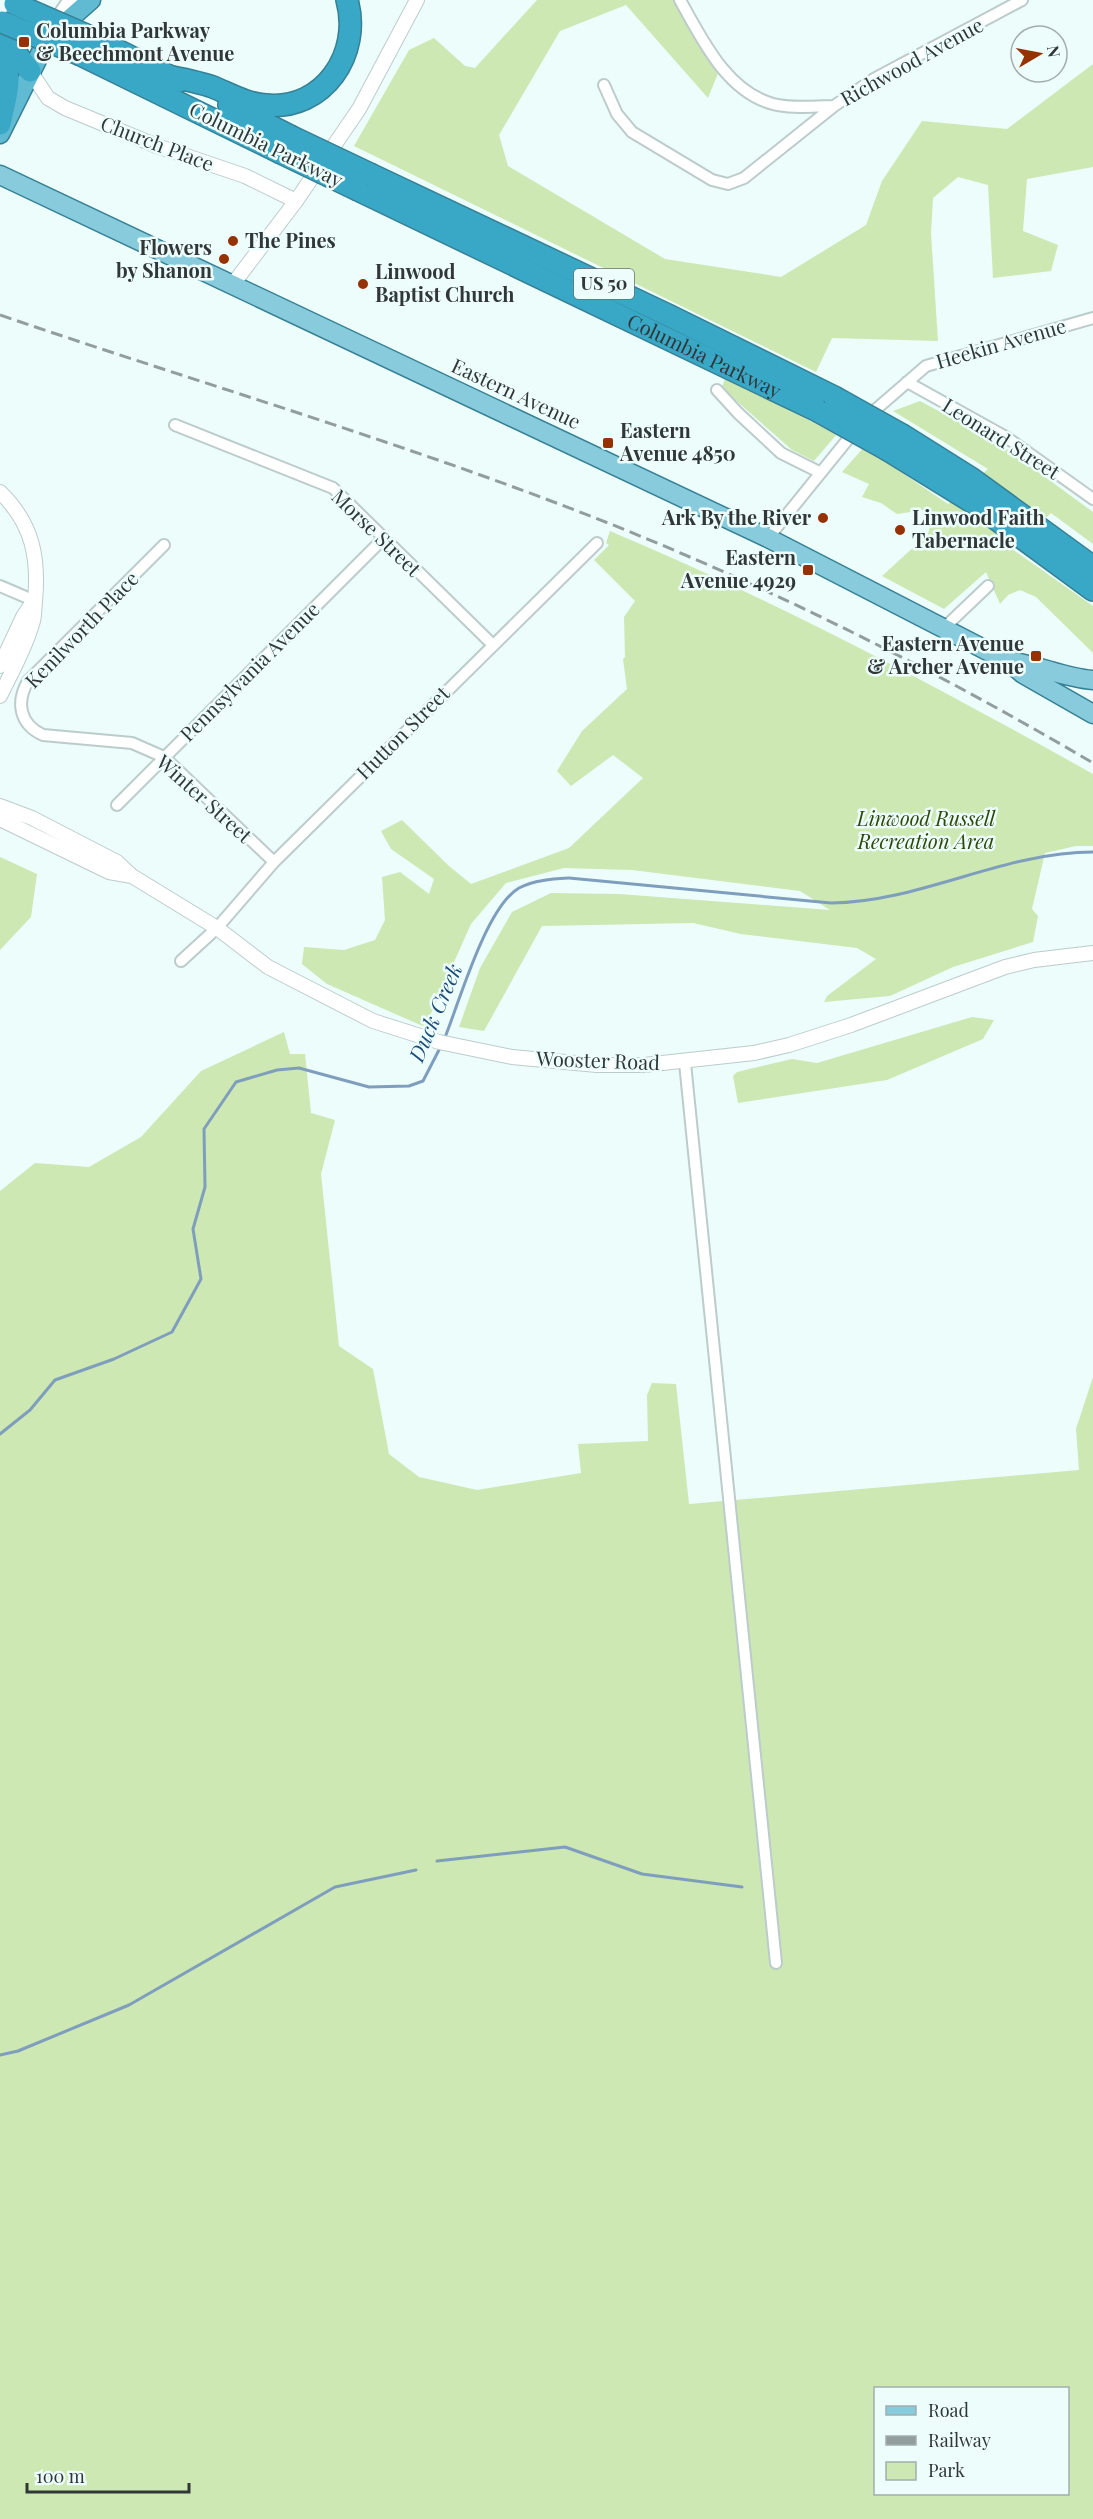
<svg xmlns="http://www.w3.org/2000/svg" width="1093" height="2519" font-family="'Playfair Display',serif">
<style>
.green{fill:#cde8b3;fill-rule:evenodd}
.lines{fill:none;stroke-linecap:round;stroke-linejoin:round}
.stream{stroke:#7f9ebd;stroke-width:3}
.minor-casing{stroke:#bccccb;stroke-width:14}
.tertiary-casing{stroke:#bccccb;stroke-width:16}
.secondary-casing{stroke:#bccccb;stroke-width:20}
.primary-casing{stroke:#368095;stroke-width:21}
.trunk-casing{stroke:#368095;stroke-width:21}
.motorway-casing{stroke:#368095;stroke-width:24}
.minor{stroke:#fff;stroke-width:10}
.tertiary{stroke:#fff;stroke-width:14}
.secondary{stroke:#fff;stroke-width:16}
.primary{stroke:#88cbdd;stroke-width:18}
.trunk{stroke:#60bad2;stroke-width:18}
.motorway{stroke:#39a8c7;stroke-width:21}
.rail{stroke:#929e9e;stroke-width:3;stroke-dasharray:12 6;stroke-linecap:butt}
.motorway-bridge-casing{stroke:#368095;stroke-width:24;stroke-linecap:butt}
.motorway-bridge{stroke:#39a8c7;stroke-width:21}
.poi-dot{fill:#963101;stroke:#ecfdfc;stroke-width:2}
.labels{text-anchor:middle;stroke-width:5;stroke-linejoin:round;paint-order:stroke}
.shield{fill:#ecfdfc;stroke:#697272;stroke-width:1.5}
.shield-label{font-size:18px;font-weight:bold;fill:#313737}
.poi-label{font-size:20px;font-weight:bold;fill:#313737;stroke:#ecfdfc;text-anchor:start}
.street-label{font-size:20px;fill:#313737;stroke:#ecfdfc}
.park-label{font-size:20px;font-style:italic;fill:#2e4806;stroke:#ecfdfc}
.water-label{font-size:21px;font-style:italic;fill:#1c4c7a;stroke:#ecfdfc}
</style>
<rect width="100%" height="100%" fill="#ecfdfc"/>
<path class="green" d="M537 0H688L685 9 721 66 708 98 626 5 560 31 499 135 508 166 665 259 781 277 866 225 882 181 922 121 1007 129 1093 64V167L1027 179 1023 231 1058 245 1051 271 993 278 988 185 958 177 933 198 931 233 938 341 832 338 816 372 354 146 409 50 434 38 465 66 475 68Z
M725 378 837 434 814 461 792 450 722 388Z
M920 401 1000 444 1093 512V544L1051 513 1012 549 1093 606V653L1036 597 1020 590 1008 595 1000 604 986 572 944 609 882 576 928 534 932 518 924 510 897 514 881 503 862 497 869 484 842 472 864 447 948 504 988 469 893 411Z
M610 531C776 601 936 686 1093 774V846H1076L1045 853 1032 909 1038 916 1033 942 953 967 890 996 824 1002 827 996 876 959 857 948 741 934 693 923 542 926 484 1031 459 1027 480 968 512 912 551 893 619 894 830 910 800 891 632 870 564 868 506 883 471 924 425 1027 327 984 302 964 304 947 344 950 375 940 385 920 382 877 400 872 429 894 434 879 391 849 381 831 402 820 449 866 471 884 569 848 643 778 613 755 571 786 557 771 582 731 627 689 623 659 625 657 624 617 635 601 594 560 609 545 606 543Z
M0 857 37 874 31 917 0 950Z
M972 1017 994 1020 983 1039 887 1080 738 1103 733 1076 737 1072 792 1059 817 1063Z
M284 1032 290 1054H305L311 1113 335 1120 321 1174 339 1346 373 1369 389 1454 419 1477 477 1490 581 1473 578 1444 648 1441 647 1395 652 1383 676 1384 689 1504 1079 1470 1076 1429 1093 1377V2519H0V1191L35 1163 89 1167 141 1137 201 1071ZM876 2388H1068V2494H876Z"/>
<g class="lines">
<path class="stream" d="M444 1040C459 1003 486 907 519 888 534 880 552 879 569 878L831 903C921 902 1003 852 1093 852
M0 1434 30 1410 55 1380 114 1359 172 1332 201 1279 193 1229 205 1187 204 1129 236 1082 277 1070 299 1068 369 1087 409 1086 423 1081 441 1046
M437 1861 565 1847 642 1874 742 1887
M0 2055 18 2051 129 2005 335 1887 416 1870"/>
<g class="minor-casing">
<path id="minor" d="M680 0C702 39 726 91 773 104 792 109 814 106 833 106
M604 85 617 114 632 132 712 180 728 184 744 178 834 106 874 79 1022 0
M907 382 1006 437 1093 499
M717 390 738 413 781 453 819 472
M867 417 926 366 1093 318
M175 425 333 488 492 644
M768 538 857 428
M164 545 28 681C16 702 19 724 43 735L132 743 164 757 274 862
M0 586 35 601
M945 627 988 586
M117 805 383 539
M181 961 217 928 274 862 597 543
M685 1063 776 1963"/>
</g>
<g class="tertiary-casing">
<path id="tertiary" d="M30 71 48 98 65 108 157 146 245 176 296 201
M233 284 296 201 359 109 417 0
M0 492C33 524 39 558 35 601 34 609 35 617 32 624 25 649 11 673 0 696
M0 666 23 617 33 602
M0 806 32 818 117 862 132 876 217 928 268 967 373 1021 439 1042 512 1057 597 1065H644L754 1053 789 1045 851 1025 1005 967 1034 960 1093 953
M0 819 109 872 132 876"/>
</g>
<g class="secondary-casing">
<path id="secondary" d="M51 31 72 0"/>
</g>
<g class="primary-casing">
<path id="primary" d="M0 175 768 538 1009 662 1023 674 1093 714
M1014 662C1041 666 1065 678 1093 680"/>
</g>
<g class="trunk-casing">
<path id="trunk" d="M0 134 48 38 91 0"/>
</g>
<g class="motorway-casing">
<g id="motorway">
<path d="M93 38 179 81"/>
<path d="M0 41 15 52 30 71"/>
<path d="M0 53C15 77 5 98 0 124"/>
<path d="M81 55 279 152"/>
<path d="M168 76C183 79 199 82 213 87 230 94 247 104 266 105 324 111 362 53 347 0"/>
<path d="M229 105 290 136"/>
<path d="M372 175 670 316 834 397"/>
<path id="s1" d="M358 190 818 411"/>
<path d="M902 435 972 479 1093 567"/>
<path d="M888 450 977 505 1093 590"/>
</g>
</g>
<use href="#minor" class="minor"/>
<use href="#tertiary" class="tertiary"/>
<use href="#secondary" class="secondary"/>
<use href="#primary" class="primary"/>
<use href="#trunk" class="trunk"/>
<use href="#motorway" class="motorway"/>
<path class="rail" d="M0 315C202 384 409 444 608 523 776 590 937 671 1093 763"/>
<g class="motorway-bridge-casing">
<path id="motorway-bridge" d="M15 4 93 38
M2 22 81 55
M290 136 372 175
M279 152 358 190
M834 397 902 435
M818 411 888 450"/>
</g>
<use href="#motorway-bridge" class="motorway-bridge"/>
</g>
<g class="poi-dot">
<rect x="18" y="36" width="12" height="12" rx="3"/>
<circle cx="233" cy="241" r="6"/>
<circle cx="224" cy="259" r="6"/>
<circle cx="363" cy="284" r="6"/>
<rect x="602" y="437" width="12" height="12" rx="3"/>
<circle cx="823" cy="518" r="6"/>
<circle cx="900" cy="530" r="6"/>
<rect x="802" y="564" width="12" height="12" rx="3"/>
<rect x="1030" y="650" width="12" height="12" rx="3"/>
</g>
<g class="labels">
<rect class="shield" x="574" y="269" width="60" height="30" rx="4.5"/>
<g class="shield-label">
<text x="604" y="290">US 50</text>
</g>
<g class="poi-label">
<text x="36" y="38">Columbia Parkway<tspan x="36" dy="23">&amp; Beechmont Avenue</tspan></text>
<text x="245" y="248">The Pines</text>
<text x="212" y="255" text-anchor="end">Flowers<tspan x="212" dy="23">by Shanon</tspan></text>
<text x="375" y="279">Linwood<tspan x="375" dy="23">Baptist Church</tspan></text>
<text x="620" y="438">Eastern<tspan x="620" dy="23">Avenue 4850</tspan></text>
<text x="811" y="525" text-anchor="end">Ark By the River</text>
<text x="912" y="525">Linwood Faith<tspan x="912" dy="23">Tabernacle</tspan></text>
<text x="796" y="565" text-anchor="end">Eastern<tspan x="796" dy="23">Avenue 4929</tspan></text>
<text x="1024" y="651" text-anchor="end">Eastern Avenue<tspan x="1024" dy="23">&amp; Archer Avenue</tspan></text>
</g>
<g class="street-label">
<text transform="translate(912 62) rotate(-29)" y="7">Richwood Avenue</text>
<text transform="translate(157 144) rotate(21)" y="7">Church Place</text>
<text transform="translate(266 145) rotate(26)" y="7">Columbia Parkway</text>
<text transform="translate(1001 344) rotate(-16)" y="7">Heekin Avenue</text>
<text dy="7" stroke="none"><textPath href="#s1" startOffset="384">Columbia Parkway</textPath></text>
<text transform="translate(516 394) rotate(25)" y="7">Eastern Avenue</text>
<text transform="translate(1001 439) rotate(32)" y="7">Leonard Street</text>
<text transform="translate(376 533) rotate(44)" y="7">Morse Street</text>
<text transform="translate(82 630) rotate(-46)" y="7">Kenilworth Place</text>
<text transform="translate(250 672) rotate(-45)" y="7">Pennsylvania Avenue</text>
<text transform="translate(403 733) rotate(-45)" y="7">Hutton Street</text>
<text transform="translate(204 799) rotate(42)" y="7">Winter Street</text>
<text transform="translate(598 1061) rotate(2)" y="7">Wooster Road</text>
</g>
<g class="park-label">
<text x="926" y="826">Linwood Russell<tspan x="926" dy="23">Recreation Area</tspan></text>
</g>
<g class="water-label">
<text transform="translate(436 1013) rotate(-67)" y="7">Duck Creek</text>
</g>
</g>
<rect x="874" y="2387" width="195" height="108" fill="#ecfdfc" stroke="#a1aead" stroke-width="1.5"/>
<rect x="886" y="2406" width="30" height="9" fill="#88cbdd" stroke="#a1aead" stroke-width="1.5"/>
<text x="928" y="2417" font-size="18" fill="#313737">Road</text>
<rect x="886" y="2436" width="30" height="9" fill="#929e9e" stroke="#a1aead" stroke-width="1.5"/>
<text x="928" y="2447" font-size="18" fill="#313737">Railway</text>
<rect x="886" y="2462" width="30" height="18" fill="#cde8b3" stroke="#a1aead" stroke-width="1.5"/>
<text x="928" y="2477" font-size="18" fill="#313737">Park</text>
<g transform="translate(1039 54) rotate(80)"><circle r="28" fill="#ecfdfc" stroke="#a1aead" stroke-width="1.5"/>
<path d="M0-4.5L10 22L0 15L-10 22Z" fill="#963101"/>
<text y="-9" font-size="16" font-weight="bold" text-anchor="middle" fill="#313737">N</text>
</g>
<path d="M27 2483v9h162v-9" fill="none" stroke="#313737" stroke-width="3"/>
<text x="36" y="2483" font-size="18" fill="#313737" stroke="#ecfdfc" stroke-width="4.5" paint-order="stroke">100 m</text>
</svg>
